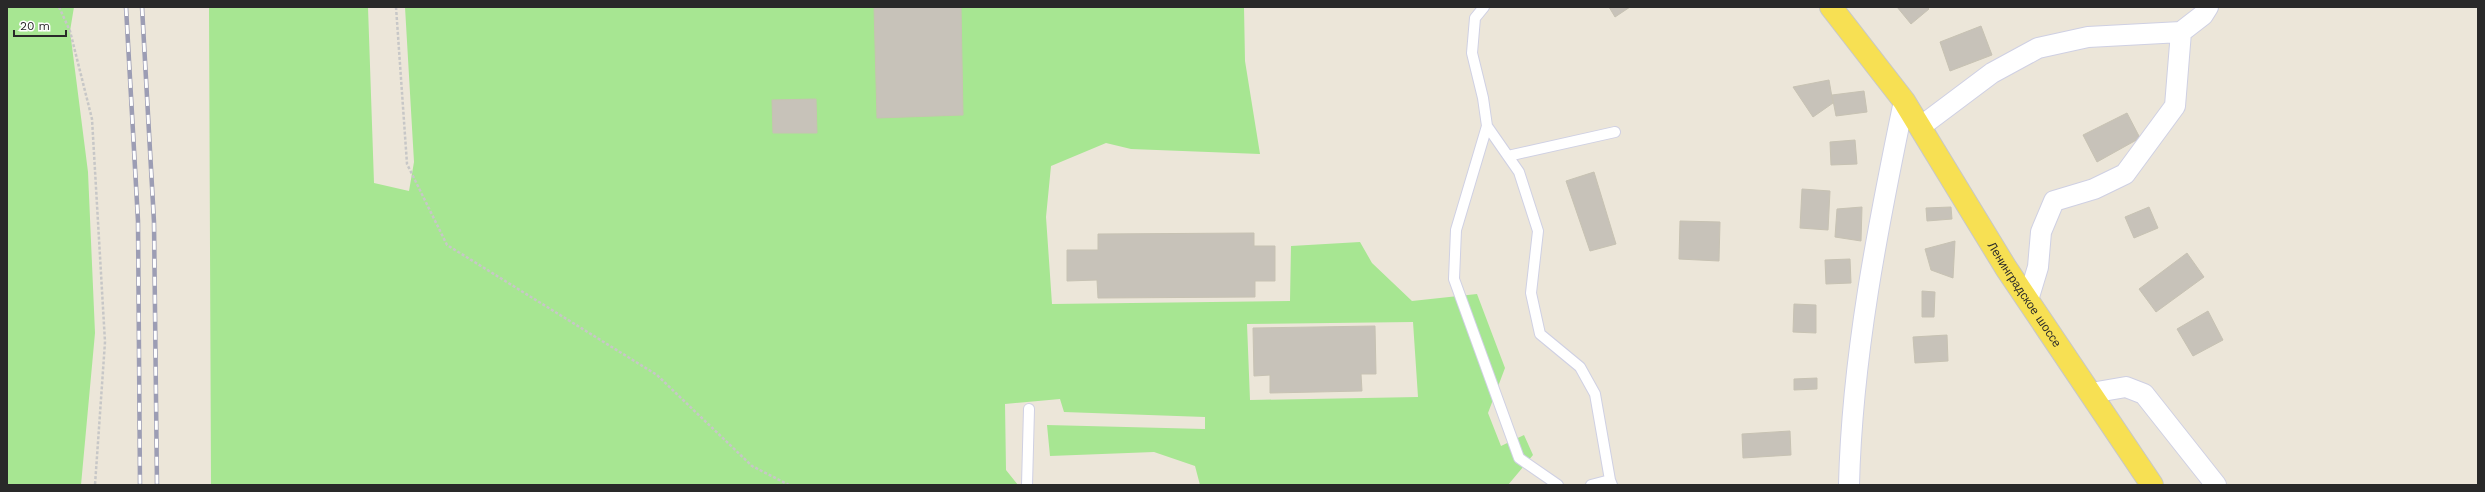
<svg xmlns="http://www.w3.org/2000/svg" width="2485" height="492" font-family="'Work Sans',sans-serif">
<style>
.green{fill:#a7e692;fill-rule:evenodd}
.building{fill:#c7c2b9;stroke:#c7c2b3}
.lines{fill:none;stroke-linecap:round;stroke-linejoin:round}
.lane-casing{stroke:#cfd0e3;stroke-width:12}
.street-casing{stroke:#cfd0e3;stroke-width:22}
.primary-casing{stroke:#c7c7c7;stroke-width:24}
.path{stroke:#c7c7c7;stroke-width:2.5;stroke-dasharray:3 2;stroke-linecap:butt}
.lane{stroke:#fff;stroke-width:10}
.street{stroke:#fff;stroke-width:20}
.primary{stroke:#f7e053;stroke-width:22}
.rail-casing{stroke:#9c9db4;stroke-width:4.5}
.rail{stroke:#fff;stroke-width:3;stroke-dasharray:9;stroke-linecap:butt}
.labels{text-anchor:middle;stroke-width:3.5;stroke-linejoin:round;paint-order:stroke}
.street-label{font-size:12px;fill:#292929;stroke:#fff}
</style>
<rect width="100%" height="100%" fill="#ece6d9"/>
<path class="green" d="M7 7H74L70 31 88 172 95 333 81 485H7Z
M209 7H368L374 183 409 191 414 162 405 7H1244L1245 61 1260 154 1131 149 1106 143 1051 166 1046 217 1052 304 1290 301 1291 246 1360 242 1372 263 1412 301 1477 294 1505 368 1488 413 1501 446 1524 435 1533 455 1508 485H1200L1195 466 1154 452 1050 456 1047 425 1205 429V417L1064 412 1060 399 1005 404 1006 470 1018 485H211ZM1413 322 1418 397 1250 400 1247 324Z"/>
<path class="building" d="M874 7H961L963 115 877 118Z
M1609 7H1630L1615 17Z
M1897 7H1927L1929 9 1911 24Z
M1981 26 1992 55 1950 71 1940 42Z
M1829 80 1833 103 1813 117 1793 87Z
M1864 91 1867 112 1836 116 1832 95Z
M816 99 817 133H773L772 100Z
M2127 113 2140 138 2097 162 2083 135Z
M1855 140 1857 164 1831 165 1830 142Z
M1594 172 1616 244 1590 251 1566 181Z
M1802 189 1830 191 1828 230 1800 228Z
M1862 207 1861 241 1835 237 1837 209Z
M1951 207 1952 219 1927 221 1926 208Z
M2149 207 2158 228 2134 238 2125 217Z
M1680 221 1720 222 1719 261 1679 259Z
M1254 233V246H1275V281H1255V297L1098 298 1097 280 1067 281V250H1098V234Z
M1955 241 1953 278 1931 270 1925 249Z
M2187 253 2204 277 2156 312 2139 289Z
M1850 259 1851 283 1826 284 1825 260Z
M1922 291 1935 292 1934 317H1922Z
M1794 304 1816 305V333L1793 332Z
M2208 311 2223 340 2193 356 2177 329Z
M1375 326 1376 374H1361L1362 391 1270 393V375L1254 376 1253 328Z
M1947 335 1948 361 1915 363 1913 337Z
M1817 378V389L1794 390V379Z
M1790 431 1791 455 1743 458 1742 434Z"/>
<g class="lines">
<g class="lane-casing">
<path id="lane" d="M1484 7 1475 18 1472 53 1483 98 1487 126 1456 230 1454 279 1519 458 1558 485
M1487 126 1519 172 1538 231 1531 293 1540 334 1580 367 1595 394 1610 480
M1508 156 1615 132
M1027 485 1029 409
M1591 485 1610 480 1612 485"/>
</g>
<g class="street-casing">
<path id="street" d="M1920 127 1992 73 2038 48 2088 37 2181 32 2203 15 2208 7
M2028 300 2038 267 2041 232 2054 201 2094 189 2125 174 2175 106 2181 32
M2091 393 2126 387 2144 394 2216 485
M1849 485C1852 357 1878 226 1904 101"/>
</g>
<g class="primary-casing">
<g id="primary">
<path id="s1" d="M1831 7 1904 101 2006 268 2152 485"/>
</g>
</g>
<path class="path" d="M59 7 70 31 92 119 105 342 95 485
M396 7 407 164 447 245 657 375 752 466 789 485"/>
<use href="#lane" class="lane"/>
<use href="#street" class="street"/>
<use href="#primary" class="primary"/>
<g class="rail-casing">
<path id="rail" d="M126 7 138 221 140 485
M142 7 154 222 157 485"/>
</g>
<use href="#rail" class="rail"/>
</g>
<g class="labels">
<g class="street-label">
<text dy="4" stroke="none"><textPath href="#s1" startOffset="347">Ленинградское шоссе</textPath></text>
</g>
</g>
<rect width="2485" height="492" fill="none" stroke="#292929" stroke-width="16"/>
<path d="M14 30v6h52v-6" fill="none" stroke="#292929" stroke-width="2"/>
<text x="20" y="30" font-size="12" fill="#292929" stroke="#ffffff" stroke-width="3" paint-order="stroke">20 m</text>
</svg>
